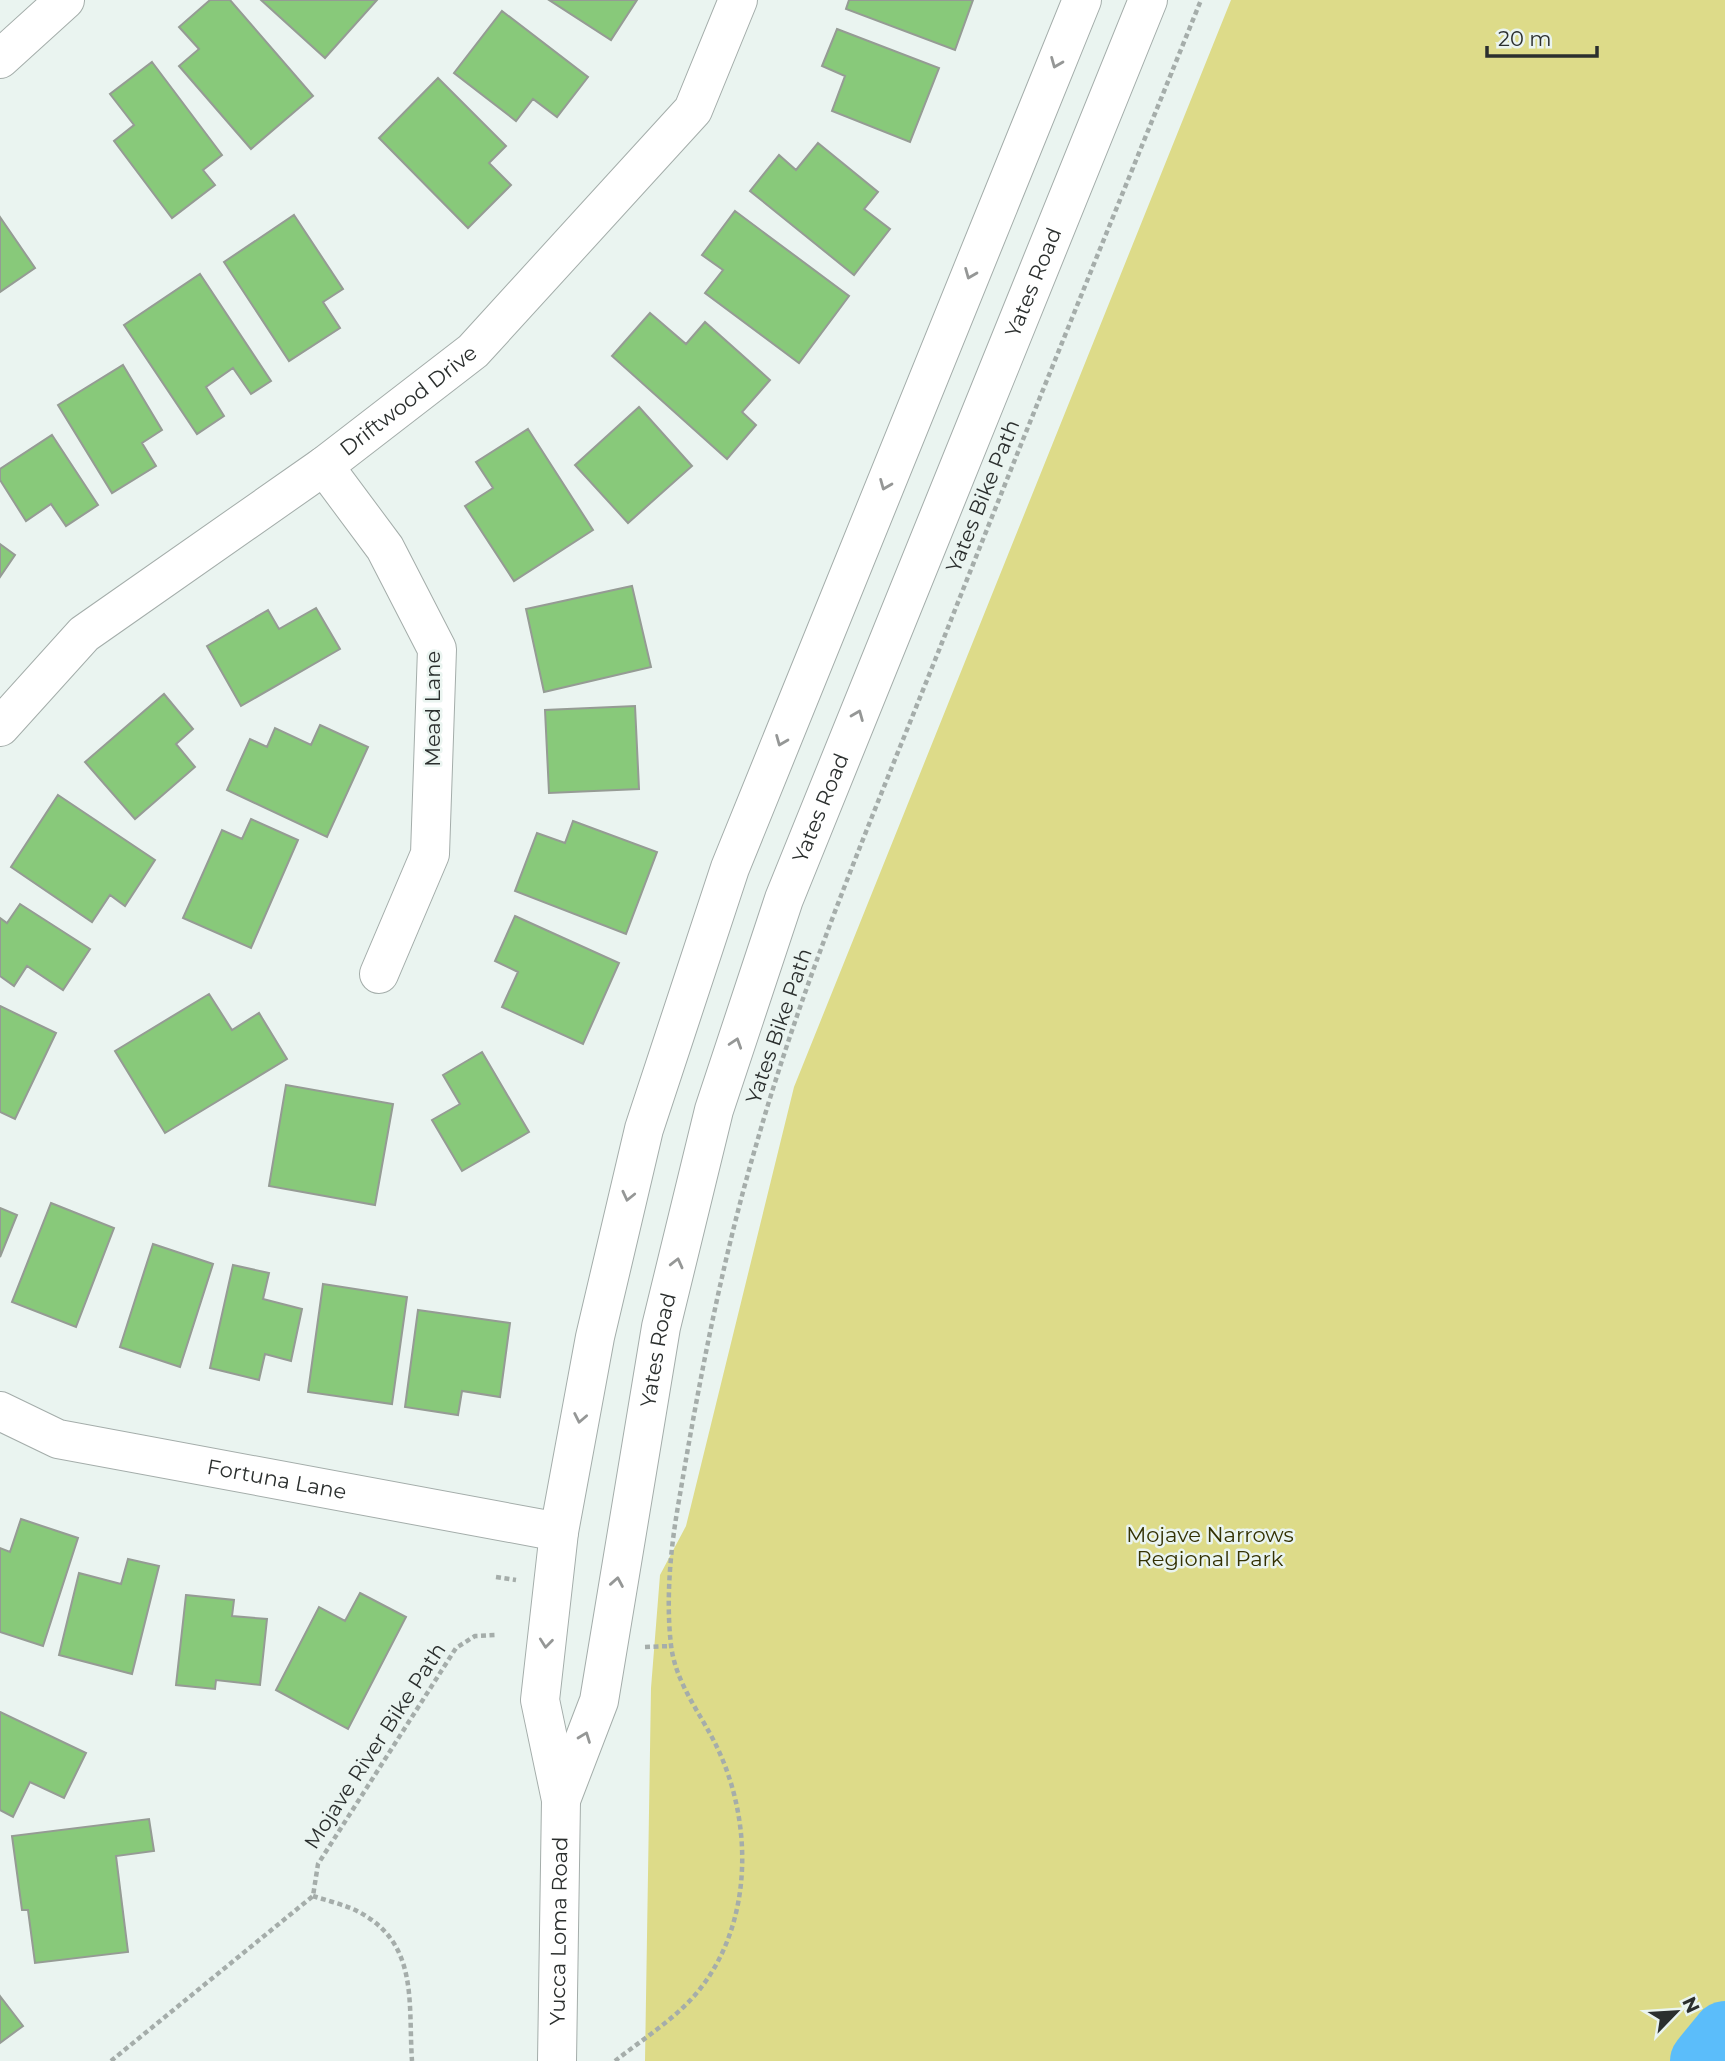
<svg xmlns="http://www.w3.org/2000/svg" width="1725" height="2061" font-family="Montserrat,sans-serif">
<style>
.green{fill:#dddb89}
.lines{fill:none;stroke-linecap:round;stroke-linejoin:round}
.river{stroke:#5bbdfa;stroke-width:66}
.building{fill:#88c97a;stroke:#959b94;stroke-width:2}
.street-casing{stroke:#a4adaa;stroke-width:40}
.secondary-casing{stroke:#a4adaa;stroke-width:40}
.path{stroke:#a5adaa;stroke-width:4.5;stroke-dasharray:5 3.5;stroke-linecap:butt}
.street{stroke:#fff;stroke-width:38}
.secondary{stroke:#fff;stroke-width:38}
.oneway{stroke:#959796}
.labels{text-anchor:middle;stroke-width:5;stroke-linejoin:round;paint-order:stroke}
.street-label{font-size:21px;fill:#2b2f2e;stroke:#eaf4f0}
.park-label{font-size:21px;fill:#333103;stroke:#eaf4f0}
</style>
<rect width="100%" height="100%" fill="#eaf4f0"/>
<path class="green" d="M1231 0H1725V2061H645L651 1688 660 1575 686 1526 794 1087Z"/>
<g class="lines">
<path class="river" d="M1703 2061 1725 2034"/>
</g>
<path class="building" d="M210 0H230L313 96 251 149 179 66 199 49 179 27Z
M261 0H377L325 58Z
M549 0H637L611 40Z
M849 0H973L955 50 846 9Z
M502 11 588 77 557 117 533 99 516 121 454 73Z
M837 29 939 68 910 142 832 111 845 76 822 66Z
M152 62 222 155 203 170 215 185 172 218 114 141 134 125 110 94Z
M438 78 506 146 489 163 511 185 468 228 379 138Z
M818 143 878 192 864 209 890 229 854 275 750 191 779 155 796 170Z
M735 211 849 296 799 363 705 293 723 270 702 255Z
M294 215 343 289 323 302 340 328 289 361 224 262Z
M0 217 35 268 0 292Z
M200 274 271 381 251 394 233 368 206 387 224 416 197 434 124 325Z
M650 313 686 344 705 322 770 380 742 412 756 425 727 459 612 356Z
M123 365 162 430 142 443 156 466 112 493 58 405Z
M639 407 692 466 628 523 575 465Z
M528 429 593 530 514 581 465 506 493 488 476 462Z
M52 435 98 505 66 526 51 504 26 521 0 480V469Z
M0 544 15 555 0 577Z
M632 586 651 667 544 692 526 609Z
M316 608 340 649 241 706 207 646 268 610 279 629Z
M164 694 193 729 176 744 195 767 135 819 85 762Z
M635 706 639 789 549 793 545 710Z
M320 725 368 747 327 837 227 790 250 739 267 747 275 728 311 745Z
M58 795 155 860 125 906 110 895 92 922 11 867Z
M251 819 298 840 251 948 183 918 222 830 242 839Z
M573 821 657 852 626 934 515 891 537 833 565 843Z
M20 904 90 949 63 990 27 966 14 986 0 976V918L7 923Z
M515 916 619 963 583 1044 502 1007 518 972 495 961Z
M209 994 232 1030 259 1013 287 1059 165 1133 115 1051Z
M0 1006 56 1033 15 1119 0 1112Z
M482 1052 529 1132 462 1171 432 1120 460 1104 443 1075Z
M286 1085 393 1104 375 1205 269 1186Z
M51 1203 114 1228 76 1327 12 1302Z
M0 1208 17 1215 0 1257Z
M153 1244 213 1264 180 1367 120 1347Z
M233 1265 269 1273 263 1299 302 1309 291 1361 265 1354 259 1380 210 1368Z
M323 1284 407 1297 392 1404 308 1392Z
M418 1310 510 1323 500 1397 462 1391 458 1415 405 1407Z
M21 1519 78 1538 43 1646 0 1632V1548L10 1552Z
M128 1559 159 1566 132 1674 59 1655 79 1573 121 1584Z
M360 1593 406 1617 348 1729 276 1690 319 1607 345 1621Z
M186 1595 234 1600 232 1616 267 1619 260 1685 216 1680 215 1689 176 1685Z
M0 1712 86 1753 64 1798 30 1782 13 1817 0 1810Z
M149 1819 154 1851 116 1856 128 1952 35 1963 28 1910H22L12 1836Z
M0 1996 23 2026 0 2043Z"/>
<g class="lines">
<g class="street-casing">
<g id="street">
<path d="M0 59 65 0"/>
<path d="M324 466 385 548 437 649 430 854 379 974"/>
<path id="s1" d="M0 727 84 634 324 466 473 351 693 110 738 0"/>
<path id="s2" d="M0 1411 58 1439 559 1532"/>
</g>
</g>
<g class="secondary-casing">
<g id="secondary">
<path id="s3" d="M561 1800 599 1701 661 1327 714 1110 784 899 1148 0"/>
<path id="s4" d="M557 2061 561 1800 540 1700 559 1532 595 1337 644 1129 730 868 1082 0"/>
</g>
</g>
<path class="path" d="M496 1577 516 1580
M645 1647 671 1646
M313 1896C328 1901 346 1905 359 1912 419 1944 408 2002 412 2061
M111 2061 313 1896 318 1864 456 1648 475 1636 497 1635
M615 2061C643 2039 678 2017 700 1989 751 1924 753 1830 721 1756 705 1718 676 1687 671 1645 666 1602 670 1554 677 1512 698 1387 721 1264 757 1142 807 967 880 799 947 630 1030 420 1116 210 1201 0"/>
<use href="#street" class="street"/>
<use href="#secondary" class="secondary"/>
</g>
<defs><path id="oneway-chevron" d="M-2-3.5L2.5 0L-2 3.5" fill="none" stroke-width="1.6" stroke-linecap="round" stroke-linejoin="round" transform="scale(1.75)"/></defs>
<g class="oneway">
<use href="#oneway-chevron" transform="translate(1056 63) rotate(112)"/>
<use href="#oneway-chevron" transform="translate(970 274) rotate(112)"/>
<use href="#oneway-chevron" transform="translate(885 485) rotate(112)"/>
<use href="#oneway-chevron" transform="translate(858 715) rotate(-68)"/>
<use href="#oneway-chevron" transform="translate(781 741) rotate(112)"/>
<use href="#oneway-chevron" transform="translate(736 1043) rotate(-72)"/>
<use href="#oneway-chevron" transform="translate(628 1196) rotate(103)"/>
<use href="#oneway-chevron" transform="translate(677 1263) rotate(-76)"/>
<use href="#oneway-chevron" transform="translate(580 1418) rotate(101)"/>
<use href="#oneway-chevron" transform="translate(617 1582) rotate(-80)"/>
<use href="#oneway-chevron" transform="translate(546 1643) rotate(96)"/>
<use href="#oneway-chevron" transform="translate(585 1737) rotate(-69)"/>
</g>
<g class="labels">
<g class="street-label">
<text dy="7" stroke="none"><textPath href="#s3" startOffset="1596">Yates Road</textPath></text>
<text dy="7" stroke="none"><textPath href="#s1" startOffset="525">Driftwood Drive</textPath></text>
<text transform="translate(983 496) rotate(-68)" y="7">Yates Bike Path</text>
<text transform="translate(433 709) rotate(-90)" y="7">Mead Lane</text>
<text dy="7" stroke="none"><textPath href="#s3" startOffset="1029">Yates Road</textPath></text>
<text transform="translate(779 1026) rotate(-71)" y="7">Yates Bike Path</text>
<text dy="7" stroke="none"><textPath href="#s3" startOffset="462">Yates Road</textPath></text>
<text dy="7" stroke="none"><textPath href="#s2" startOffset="287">Fortuna Lane</textPath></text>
<text transform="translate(375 1746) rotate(-57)" y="7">Mojave River Bike Path</text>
<text dy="7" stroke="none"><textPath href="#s4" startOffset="130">Yucca Loma Road</textPath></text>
</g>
<g class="park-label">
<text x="1210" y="1542">Mojave Narrows<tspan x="1210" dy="24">Regional Park</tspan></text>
</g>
</g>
<g transform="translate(1676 2012) rotate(65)" stroke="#eaf4f0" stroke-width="5" paint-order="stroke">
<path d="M0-5L12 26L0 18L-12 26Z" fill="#2b2f2e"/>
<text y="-10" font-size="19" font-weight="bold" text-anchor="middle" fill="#2b2f2e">N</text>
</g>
<path d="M1487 46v10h110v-10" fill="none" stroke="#2b2f2e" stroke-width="3.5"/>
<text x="1498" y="46" font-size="21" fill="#2b2f2e" stroke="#eaf4f0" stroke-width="5" paint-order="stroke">20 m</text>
</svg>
